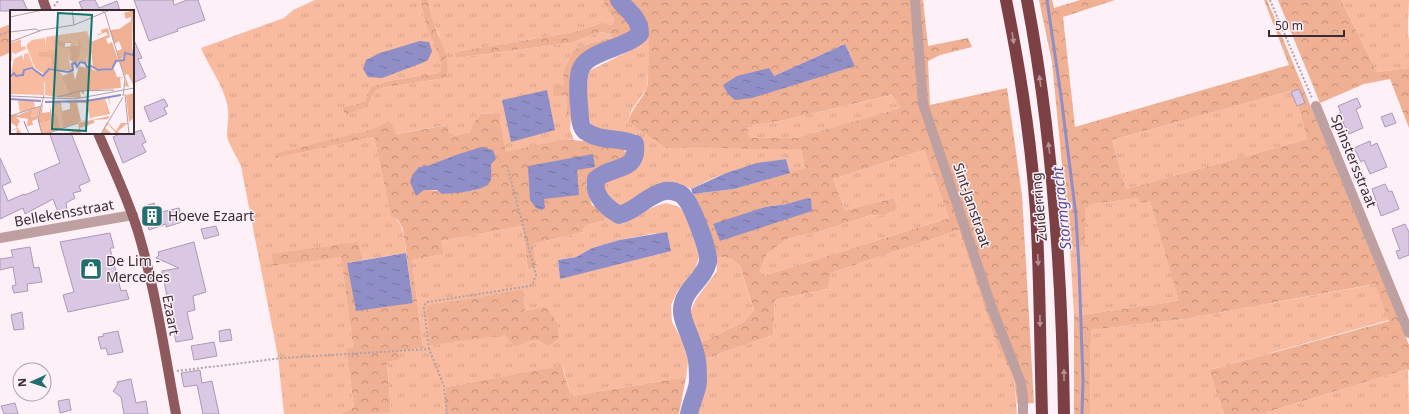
<svg xmlns="http://www.w3.org/2000/svg" width="1409" height="414" font-family="'Noto Sans',sans-serif">
<style>
.grass{fill:url(#grass-tufts);fill-rule:evenodd}
.forest{fill:url(#forest-crowns);fill-rule:evenodd}
.water{fill:url(#water-ripples)}
.lines{fill:none;stroke-linecap:round;stroke-linejoin:round}
.stream{stroke:#908ec7;stroke-width:3}
.river{stroke:#908ec7;stroke-width:18}
.building{fill:#dac7e3;stroke:#ac99b4}
.path{stroke:#aea1a8;stroke-width:2;stroke-dasharray:2 2;stroke-linecap:butt}
.minor{stroke:#bfa0a1;stroke-width:10}
.major{stroke:#8e595c;stroke-width:10}
.highway{stroke:#7b3f44;stroke-width:12}
.oneway{fill:#b68f95}
.labels{text-anchor:middle;stroke-width:3;stroke-linejoin:round;paint-order:stroke}
.street-label{font-size:14px;fill:#382b32;stroke:#fef0f7}
.poi-label{font-size:14px;fill:#382b32;stroke:#fef0f7;text-anchor:start}
.water-label{font-size:15px;font-style:italic;fill:#534c94;stroke:#fef0f7}
.inset-river{fill:none;stroke:#908ec7;stroke-width:2}
.inset-road{fill:none;stroke:#afa1a8;stroke-width:1}
.view{fill:#0f766e;fill-opacity:0.15;stroke:#0f766e;stroke-width:2}
.inset-edge{fill:none;stroke:#382b32;stroke-width:2}
</style>
<defs>
<pattern id="grass-tufts" width="24" height="20" patternUnits="userSpaceOnUse"><rect width="24" height="20" fill="#f8bba0"/><path d="M3 7l-1-3M5 7V3M7 7l1-3M15 17l-1-3M17 17v-4M19 17l1-3" fill="none" stroke="#d5a18a"/></pattern>
<pattern id="forest-crowns" width="20" height="18" patternUnits="userSpaceOnUse"><rect width="20" height="18" fill="#efb093"/><path d="M2 6a3 3 0 1 1 6 0M12 15a3 3 0 1 1 6 0" fill="none" stroke="#c38f79"/></pattern>
<pattern id="water-ripples" width="26" height="14" patternUnits="userSpaceOnUse"><rect width="26" height="14" fill="#908ec7"/><path d="M2 4q2-2 4 0t4 0M15 11q2-2 4 0t4 0" fill="none" stroke="#7774a2"/></pattern>
</defs>
<rect width="100%" height="100%" fill="#fef0f7"/>
<path class="grass" d="M315 0H420C422 7 423 15 425 22 431 38 442 53 441 71L437 73 388 81 370 87 365 101 357 104 342 107 345 115 372 98 376 91 382 88 445 78 439 34 433 23 428 0H603L604 5 614 19 613 24 611 25 601 23 574 32 454 52 456 58 569 43 579 40 600 32 612 34V38L591 43 573 50 563 72 567 95V117L571 116 570 130 574 140 565 139 506 153 497 113 481 114 473 123 470 132 449 137 447 125 395 134 390 120 370 130 276 158 374 137 391 215C405 224 404 238 406 253L363 260 358 243 274 266 341 256 353 347 347 348V357L354 407 340 414H284L278 357 241 166C238 158 227 142 227 135 227 125 230 114 227 104 223 86 211 69 203 53L201 48 284 18 293 10Z
M1341 0H1409C1409 7 1407 35 1409 39V68L1377 72Z
M649 33 650 41 647 88 631 111 628 122 636 127 801 149 805 168 790 173 786 159C752 164 722 172 691 189 687 187 681 184 677 183 653 179 638 203 617 207 613 202 604 196 602 190 599 179 624 176 631 172 638 167 646 150 642 142 641 139 638 137 636 134L606 132 593 128C584 111 586 89 589 71L637 47Z
M1294 90 1307 139 1126 189 1112 140Z
M893 95 902 108 795 138H750L745 126 780 121Z
M924 150 949 218 763 276 760 270 767 254 787 239 818 232 871 215 884 216 898 208 894 198 845 210 833 179Z
M1138 198 1150 201 1180 301 1074 316 1070 247 1085 246 1084 205Z
M666 203 679 207 688 217 699 257 695 269 678 290 671 305 672 322 682 340 688 362 686 377 571 396 563 367 446 387 444 414H372L391 411 387 362 397 352 423 348 412 260 442 254 441 241 522 226 528 269 537 266 533 244 583 232 581 226 602 221 606 217 622 224C638 216 649 207 666 203ZM656 233 560 279 558 260 576 257 592 248 619 240Z
M959 230 997 347 1014 377 1017 414H696L702 397 704 380V359L773 335 775 300 828 289 831 273Z
M716 257 730 258 740 266 754 312 744 322 700 343 692 327 690 313 696 299 717 271Z
M1376 284 1389 320 1209 370 1224 414H1090L1091 330 1185 319Z
M1408 369 1409 414H1261Z"/>
<path class="forest" d="M420 0H428C429 4 432 20 434 24 439 38 453 63 445 78L382 88 376 91 366 107 345 115 342 107 357 104 365 101 370 87 388 81 437 73 441 71C442 54 430 38 425 22 423 15 422 7 420 0Z
M603 0H614L629 19 634 33 631 37C613 42 577 49 572 70 568 85 571 102 571 116L567 117V95L553 96V87L564 85 563 72 573 50 591 43 612 38V34L600 32 579 40 569 43 456 58 454 52 574 32 601 23 611 25 613 24 614 19 604 5Z
M629 0H923L928 46 968 38 972 47 940 55 928 61 930 105 1007 88 1022 195 1034 403 1017 404 1014 377 997 347 959 230 831 273 828 289 775 300 773 335 704 359 700 343 744 322 754 311 740 266 730 258 716 257 693 194 734 189 805 168 801 149H750L699 147 667 148 628 122C632 108 640 102 646 90 649 84 648 75 648 68 650 42 652 19 629 0ZM845 44 855 66 774 76ZM892 95 901 108 795 138H750L746 126 780 121ZM924 150 949 218 763 276 760 270 767 254 787 239 818 232 871 215 884 216 898 208 894 198 845 210 833 179ZM787 204 721 241 713 225 765 207Z
M1039 0H1052L1054 8 1080 0H1115L1063 17 1075 127 1289 65 1264 0H1267L1409 345V371L1408 369 1261 414H1224L1209 370 1389 321 1375 284 1185 319 1091 330 1090 414H1074V316L1179 301 1150 201 1140 203 1138 198 1085 205V246L1070 247 1052 62ZM1294 90 1307 139 1126 189 1112 140Z
M1278 0H1341L1377 72 1409 68V128L1390 79 1364 84 1320 103Z
M11 24V52L0 57V28Z
M498 113 506 152 565 139 606 144 623 149 628 155 624 161 598 170 589 178 586 184 588 193 592 205 600 209 606 217 602 221 582 226 583 232 533 244 537 266 528 269 522 226 441 241 443 254 412 260 423 348 398 352 400 359 387 362 391 412 372 414H340L354 407 347 357V348L353 347 341 257 273 266 272 254 358 242 363 260 347 263 413 303 403 229 398 220 391 216 374 137 276 158 275 154 370 130 390 120 396 134 448 125 449 137 470 132 473 123 481 114ZM491 164C491 171 488 175 484 180 483 183 481 187 479 188 472 195 435 190 424 190L419 167 430 165Z
M522 290 525 312 544 307C556 317 557 322 559 337L553 343 549 346C545 344 541 341 537 340 528 338 522 346 514 346L505 335 430 345 427 306Z
M562 366 571 396 686 377 679 414H444L446 387Z"/>
<path class="water" d="M420 41 429 42 432 51 428 60 422 63 382 78 368 77 363 69 366 60 380 53Z
M845 44 855 66 752 98 735 100 728 94 723 85 737 76 769 68 774 76Z
M547 90 555 130 511 142 502 100Z
M481 147 493 150 496 159 491 164C491 169 492 178 490 182 484 192 453 193 442 194L437 190H424L416 196 410 182 413 174 419 167 430 165 456 155Z
M593 154 595 167 577 170 579 195 544 199 545 208 542 210 536 208 530 200 528 166Z
M786 159 790 173 734 189 693 194 691 189 726 173 757 163Z
M808 198 811 199 812 211 720 241 713 224 765 207 787 204Z
M667 232 671 251 560 279 558 260 576 257 592 248 619 240Z
M406 253 413 303 356 311 347 263Z"/>
<g class="lines">
<path class="stream" d="M1047 0 1061 96 1076 216 1079 268 1083 380 1082 414"/>
<path class="river" d="M619 0C627 11 640 17 640 34 625 49 585 51 580 71 577 82 578 94 579 105 580 113 579 126 585 131 600 142 620 137 635 144 638 169 619 166 604 174 601 175 598 178 596 179 596 182 595 186 596 189 598 200 610 210 619 215 636 211 647 195 665 191 671 190 680 192 684 197 692 205 710 252 708 262 704 280 683 289 682 309 681 318 687 328 690 337 693 345 696 353 697 361 698 367 698 376 698 382 697 392 691 403 689 414"/>
</g>
<path class="building" d="M0 0H23L28 11H0Z
M85 0H95L99 8 117 1 120 11H83L79 2Z
M134 0H173L174 5 187 0H198L205 20 177 29 178 31 149 41Z
M133 38 142 58 138 59 146 77 133 83Z
M1299 89 1305 103 1297 106 1291 92Z
M1357 98 1361 107 1356 109 1363 128 1349 134 1346 127H1345L1339 113H1341L1338 106Z
M164 99 168 106 164 108 167 114 150 122 144 107Z
M1392 113 1396 123 1385 127 1381 117Z
M141 130 146 142 142 144 146 152 123 163 113 137 122 133H133Z
M56 133H71L90 181 79 186 81 191 73 193 75 198 66 203 67 209 58 212 53 199 25 214 23 208 0 219V158L11 182 2 186 8 201 24 194 25 195 39 189 34 174 60 163 50 135Z
M1370 141 1371 146 1377 143 1387 167 1370 174 1364 160 1361 162 1354 148Z
M1385 184 1389 192 1392 191 1399 209 1381 216 1372 189Z
M154 203 157 213 179 208 182 222 166 227V224L149 230 142 207Z
M1405 224 1409 232V255L1399 259 1396 251 1400 250 1392 229Z
M216 226 219 235 204 239 201 229Z
M110 233 114 248H110L121 291 126 290 129 299 68 312 63 295 74 292 60 242Z
M194 242 206 292 193 296 195 310 187 312 193 339 176 342 162 271 179 268 156 258 159 255 158 252Z
M30 247 34 268 39 267 42 282 27 284 28 291 14 293 12 286 16 285 13 267 0 270V259L13 257 11 250Z
M22 312 24 329 14 330 11 315Z
M230 329 232 340 220 342 219 331Z
M118 331 123 352 108 355 106 348 101 349 98 337 104 336 103 334Z
M214 342 217 356 194 360 191 346Z
M200 370 202 383 212 381 219 414H203L197 385 184 387 181 373Z
M131 379 136 403 146 401 148 414H124L121 397 113 391 118 384 117 382Z
M69 399 71 410 60 413 58 401Z
M15 403 18 414H4L1 406Z"/>
<g class="lines">
<path class="path" d="M1270 0 1312 98
M54 6 59 0
M0 35 11 31
M429 349 424 308 425 304 428 302 530 286 533 283 536 275 508 169
M177 371 283 358 429 349 444 386 447 414"/>
<path class="minor" d="M915 0 923 104 992 308 1021 383 1023 397V414
M1316 106 1409 333
M0 238 133 215"/>
<path class="major" d="M43 0 47 11
M98 133C112 166 129 200 139 235 156 293 165 354 176 414"/>
<path class="highway" d="M1006 0C1020 69 1031 140 1036 211 1040 278 1040 346 1042 414
M1027 0C1053 137 1062 275 1064 414"/>
</g>
<defs><path id="oneway-solid" d="M-6-.8H1V-3.2L6.5 0L1 3.2V.8H-6Z"/></defs>
<g class="oneway">
<use href="#oneway-solid" transform="translate(1013 38) rotate(81)"/>
<use href="#oneway-solid" transform="translate(1040 81) rotate(-98)"/>
<use href="#oneway-solid" transform="translate(1049 148) rotate(-97)"/>
<use href="#oneway-solid" transform="translate(1038 260) rotate(87)"/>
<use href="#oneway-solid" transform="translate(1040 321) rotate(89)"/>
<use href="#oneway-solid" transform="translate(1064 375) rotate(-91)"/>
</g>
<defs>
<g id="building-square" transform="scale(1.15)"><rect x="-9" y="-9" width="18" height="18" rx="4" fill="#226e6e" stroke="#fef0f7"/><path d="M-4-6H4V6H1V3H-1V6H-4ZM-2.5-4.3h1.7v1.8h-1.7ZM.8-4.3h1.7v1.8H.8ZM-2.5-1h1.7V.8h-1.7ZM.8-1h1.7V.8H.8Z" fill="#fff"/></g>
<g id="shop-square" transform="scale(1.15)"><rect x="-9" y="-9" width="18" height="18" rx="4" fill="#226e6e" stroke="#fef0f7"/><path d="M-5-2.5h2.3a2.7 3.5 0 0 1 5.4 0H5L5.5 6h-11ZM-1.5-2.5h3a1.5 2.3 0 0 0-3 0Z" fill="#fff"/></g>
</defs>
<g fill-rule="evenodd">
<use href="#building-square" x="152" y="216"/>
<use href="#shop-square" x="91" y="269"/>
</g>
<g class="labels">
<g class="street-label">
<text transform="translate(1354 161) rotate(68)" y="5">Spinstersstraat</text>
<text transform="translate(972 205) rotate(71)" y="5">Sint-Janstraat</text>
<text transform="translate(1039 207) rotate(-95)" y="5">Zuiderring</text>
<text transform="translate(64 213) rotate(-10)" y="5">Bellekensstraat</text>
<text transform="translate(171 315) rotate(79)" y="5">Ezaart</text>
</g>
<g class="poi-label">
<text x="168" y="221">Hoeve Ezaart</text>
<text x="106" y="266">De Lim -<tspan x="106" dy="16">Mercedes</tspan></text>
</g>
<g class="water-label">
<text transform="translate(1062 208) rotate(-96)" y="5">Stormgracht</text>
</g>
</g>
<g transform="translate(10 10)">
<rect width="124" height="124" fill="#fef0f7"/>
<path d="M77 21 83 39 78 40H81V55H78L76 43 77 55 76 52 68 51 70 34 60 37 61 33 59 26V32L44 31 52 38H59L61 47H58L62 60H48V40L39 39 40 42H30V47H41L40 58 34 64 25 58 17 38V34L22 30 35 28 36 38V27ZM11 29V37L15 36 16 39 5 44 2 42V51L0 50 1 33ZM18 43 24 58 14 59V64L10 66 1 63 4 49 12 45 14 51V44ZM24 59 34 72V85L0 84 2 64 11 67 15 61ZM39 60 49 61 59 83 47 87 35 85V73L25 61 34 66ZM94 89 97 103 81 107 77 92ZM8 90 24 91 25 98 28 99 26 106 21 107 23 99 10 103ZM43 93H50L53 117 50 118 42 104 46 119 33 124 30 112 41 110Z" fill="#f8bba0"/>
<path d="M123 0 122 44 115 43 113 48 109 50 107 41 112 39 109 31 104 34 100 20 109 19 121 11V7L116 9 114 3ZM98 18 100 27 96 29 98 34 102 32 108 50 103 57 93 60 83 58 81 40 74 41 71 33 74 41 83 39 81 32 98 25 96 22 89 25V28L88 24 92 23 91 20ZM60 26 61 33H55V37L69 35 68 27 71 36 67 56 58 48 61 47 59 38H52L42 30 59 32ZM39 39 48 40V60L40 58 41 47H29V42H39ZM124 39V77L118 64 115 65 119 77 115 76 116 69 109 51 115 50 116 44 123 46ZM69 56 76 58 80 56 83 60 92 61 104 59 107 67H114L110 68 111 78 74 81V85L70 81 71 88 44 87 59 83 49 61 53 66 63 61 65 70ZM124 83V108L119 112 116 85ZM99 87 101 97 98 88 95 89 100 104 84 107 35 124H32L28 110 33 93 32 103 40 102 41 95V110L30 113 33 123 45 119 42 104 46 103 50 118 53 117 50 94 35 92H51L52 101 60 99V94L57 92ZM94 89 97 103 81 107 77 92ZM67 93H76L80 108 71 111ZM31 96 27 109 22 111 23 115 17 116 18 109 6 107 10 111 7 117 12 124H6L7 119 0 121 7 118 4 114 0 115 3 114 0 112V105H9L23 99 21 107 26 106 28 99H25ZM100 106 98 109 84 110V113L70 118 71 124H55L69 119 68 113ZM97 112 106 121 111 113H118L108 121 109 124H104L105 122 98 114 95 118 102 124H91Z" fill="#efb093" fill-rule="evenodd"/>
<path class="inset-river" d="M0 67 4 63 6 66 13 65 14 60 22 58 33 66 39 59 58 62 63 60 62 54 65 53 67 57 70 52 75 53 77 57 81 56 88 60 102 59 106 51 114 50 115 43 123 45 124 38M0 89 31 91M35 92 77 91 111 85"/>
<path class="inset-road" d="M62 0 64 15M91 0 95 3 115 69 113 86M0 7 33 0M0 22 25 19 30 21M0 32 32 20 64 15 100 0M115 84 119 124M0 86 65 89 124 78M48 87 70 81 104 80M0 106 31 96M16 117 14 111 19 124M32 124 28 109 34 85M36 124 68 113M91 124 113 87"/>
<path class="view" d="M48 3 82 5 76 121 42 119Z"/>
<rect width="124" height="124" class="inset-edge"/>
</g>
<g transform="translate(32 382) rotate(267)"><circle r="19" fill="#fef0f7" stroke="#afa1a8"/>
<path d="M0-3L7 15L0 10L-7 15Z" fill="#226e6e"/>
<text y="-6" font-size="11" font-weight="bold" text-anchor="middle" fill="#382b32">N</text>
</g>
<path d="M1269 30v6h75v-6" fill="none" stroke="#382b32" stroke-width="2"/>
<text x="1275" y="30" font-size="12" fill="#382b32" stroke="#fef0f7" stroke-width="3" paint-order="stroke">50 m</text>
</svg>
